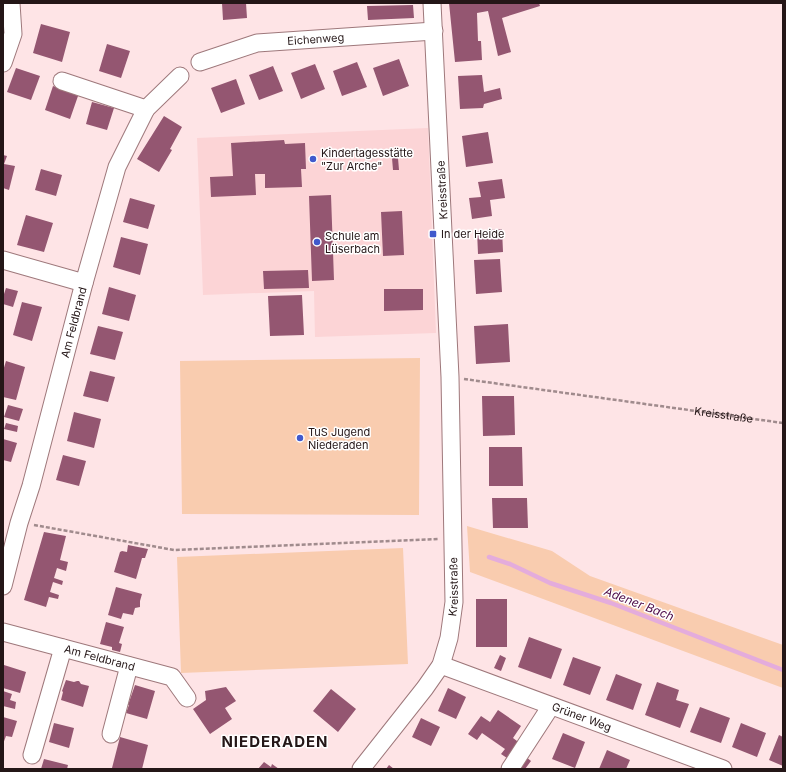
<svg xmlns="http://www.w3.org/2000/svg" width="786" height="772" font-family="Inter,sans-serif">
<style>
.built{fill:#fcd4d6}
.green{fill:#f9ccaf}
.lines{fill:none;stroke-linecap:round;stroke-linejoin:round}
.stream{stroke:#e4acdc;stroke-width:4.5}
.building{fill:#945671}
.minor-casing{stroke:#9e787b;stroke-width:19}
.path{stroke:#a08b8d;stroke-width:2.5;stroke-dasharray:4 2;stroke-linecap:butt}
.minor{stroke:#fff;stroke-width:17}
.poi-dot{fill:#4059cc;stroke:#fff;stroke-width:1.5}
.labels{text-anchor:middle;stroke-width:3;stroke-linejoin:round;paint-order:stroke}
.street-label{font-size:11px;fill:#241617;stroke:#fff}
.poi-label{font-size:11px;fill:#241617;stroke:#fff;text-anchor:start}
.water-label{font-size:12px;font-style:italic;fill:#4d0b48;stroke:#fff}
.district-label{font-size:15px;font-weight:bold;letter-spacing:1px;fill:#241617;stroke:#fff}
</style>
<rect width="100%" height="100%" fill="#fee4e6"/>
<path class="built" d="M428 128 436 333 315 337 314 291 203 295 197 138Z"/>
<path class="green" d="M420 358 419 515 182 514 180 361Z
M467 526 552 551 590 576 783 645V688L470 572Z
M403 548 408 664 181 673 177 557Z"/>
<g class="lines">
<path class="stream" d="M489 557 510 564 550 583 611 603 783 670"/>
</g>
<path class="building" d="M222 3H246L247 18 223 20Z
M449 3H539L540 6 502 18 511 52 498 56 488 11 477 13 478 41H481L482 60 455 62Z
M413 5 414 18 368 20 367 6Z
M41 24 70 32 62 62 33 53Z
M107 44 130 51 121 78 99 71Z
M399 59 409 86 383 96 373 68Z
M357 62 367 87 342 96 333 71Z
M315 64 325 89 301 99 291 73Z
M273 66 283 91 259 100 249 75Z
M16 68 40 76 31 100 7 92Z
M482 75 484 92 500 88 502 99 484 104 483 108 460 109 458 76Z
M236 79 245 104 221 113 211 88Z
M53 86 78 96 70 119 45 110Z
M92 102 114 108 107 130 86 124Z
M164 116 182 127 170 149 172 150 159 172 137 159Z
M488 132 493 163 466 167 462 136Z
M284 140 285 144 305 143 306 169H301L302 187 265 188V174H255L256 195 211 197 210 177 233 176 231 143Z
M3 155 7 156 4 164 15 166 9 190 3 188Z
M392 158H398L399 170H393Z
M41 169 62 175 56 196 35 190Z
M502 179 505 198 490 200 492 216 472 219 469 198 481 197 478 182Z
M331 195 334 280 312 281 309 196Z
M130 198 155 205 148 229 123 222Z
M402 211 404 255 383 256 381 212Z
M26 215 53 223 44 252 17 245Z
M502 229 503 252 478 254 477 231Z
M121 237 148 244 140 275 113 267Z
M500 259 502 292 476 294 474 260Z
M308 270 309 288 264 289 263 271Z
M109 287 136 295 129 321 102 314Z
M6 288 18 291 13 307 3 304V297Z
M384 289H423V310L384 311Z
M302 295 304 335 270 336 268 296Z
M22 302 42 307 32 341 13 335Z
M508 324 510 362 476 364 474 326Z
M98 326 123 332 115 360 90 354Z
M6 361 25 367 16 400 3 397V371Z
M90 371 115 377 108 402 83 396Z
M482 396H514L515 435 483 436Z
M8 405 23 409 19 421 4 417Z
M74 412 101 419 94 448 67 441Z
M6 423 18 426 17 432 4 429Z
M3 439 17 443 11 462 3 460Z
M489 447H522L523 486H489Z
M63 455 86 461 79 486 56 480Z
M492 498H527L528 528H493Z
M44 532 66 536 60 560 68 562 66 571 57 568 54 578 63 581 62 585 53 582 50 592 59 595 58 599 49 597 46 607 24 600Z
M128 545 148 549 145 558H142L136 579 114 572 120 552 122 551 127 552Z
M116 587 142 594 140 601V607L135 608 133 615 123 613 121 619 108 615Z
M476 599H507V647H476Z
M106 622 124 627 119 643 122 644 120 652 112 650V647L100 644Z
M529 637 562 649 551 679 518 667Z
M500 655 506 658 501 671 494 668Z
M573 657 601 667 590 695 563 685Z
M4 665 26 672 20 693 3 688Z
M616 674 642 684 633 710 606 700Z
M66 680 74 682 77 681H79L81 684 89 686 83 707 61 700 63 692 62 691Z
M657 682 679 690 676 700 689 704 680 728 645 715Z
M135 685 155 691 147 719 126 713 129 705H128Z
M226 687 236 701 225 708 232 719 210 734 193 709 206 700 205 691Z
M448 688 466 697 456 719 438 711Z
M331 689 356 709 338 732 313 711Z
M3 691 12 694 10 700 16 702 15 709 3 706Z
M700 707 730 718 721 743 690 732Z
M498 710 521 726 513 738 521 744 510 760 501 754 505 749 482 733 477 740 468 734 481 716 490 722Z
M3 717 17 721 12 737 6 736 3 744Z
M421 718 440 727 431 746 412 737Z
M54 723 74 728 69 748 49 742Z
M741 723 766 733 757 757 732 747Z
M563 733 585 742 575 768 552 759Z
M779 735 783 737V766L769 760Z
M120 737 148 745 142 769H116L112 768Z
M607 750 630 760 626 769H599Z
M526 757 531 761 525 769H519Z
M44 759 68 765 67 769H41Z
M264 762 271 767 272 764 279 769H258Z
M389 765 394 769H386Z"/>
<g class="lines">
<g class="minor-casing">
<g id="minor">
<path id="s2" d="M200 62 257 43 434 31"/>
<path d="M3 63 13 34 11 3"/>
<path d="M62 81 146 109"/>
<path d="M3 260 84 283"/>
<path id="s3" d="M3 586 19 523 31 486 84 283 117 167 146 109 180 76"/>
<path id="s4" d="M3 632 172 677 187 698"/>
<path id="s5" d="M441 665 723 769"/>
<path d="M111 734 129 666"/>
<path d="M32 755 63 648"/>
<path id="s6" d="M361 769 425 688 441 665 449 638 454 602 450 377 432 3"/>
<path d="M510 769 551 706"/>
</g>
</g>
<g class="path">
<path id="s1" d="M464 379 783 423"/>
<path d="M34 525 174 550 438 539"/>
</g>
<use href="#minor" class="minor"/>
</g>
<g class="poi-dot">
<circle cx="313" cy="159" r="4"/>
<rect x="429" y="230" width="8" height="8" rx="2"/>
<circle cx="317" cy="242" r="4"/>
<circle cx="300" cy="438" r="4"/>
</g>
<g class="labels">
<g class="street-label">
<text dy="4" stroke="none"><textPath href="#s2" startOffset="119">Eichenweg</textPath></text>
<text transform="translate(442 190) rotate(-93)" y="4">Kreisstraße</text>
<text dy="4" stroke="none"><textPath href="#s3" startOffset="273">Am Feldbrand</textPath></text>
<text dy="4" stroke="none"><textPath href="#s1" startOffset="262">Kreisstraße</textPath></text>
<text dy="4" stroke="none"><textPath href="#s6" startOffset="211">Kreisstraße</textPath></text>
<text dy="4" stroke="none"><textPath href="#s4" startOffset="100">Am Feldbrand</textPath></text>
<text dy="4" stroke="none"><textPath href="#s5" startOffset="150">Grüner Weg</textPath></text>
</g>
<g class="poi-label">
<text x="321" y="157">Kindertagesstätte<tspan x="321" dy="13">"Zur Arche"</tspan></text>
<text x="441" y="238">In der Heide</text>
<text x="325" y="240">Schule am<tspan x="325" dy="13">Lüserbach</tspan></text>
<text x="308" y="436">TuS Jugend<tspan x="308" dy="13">Niederaden</tspan></text>
</g>
<g class="water-label">
<text transform="translate(639 604) rotate(21)" y="4">Adener Bach</text>
</g>
<g class="district-label">
<text x="275" y="747">NIEDERADEN</text>
</g>
</g>
<rect width="786" height="772" fill="none" stroke="#241617" stroke-width="8"/>
</svg>
